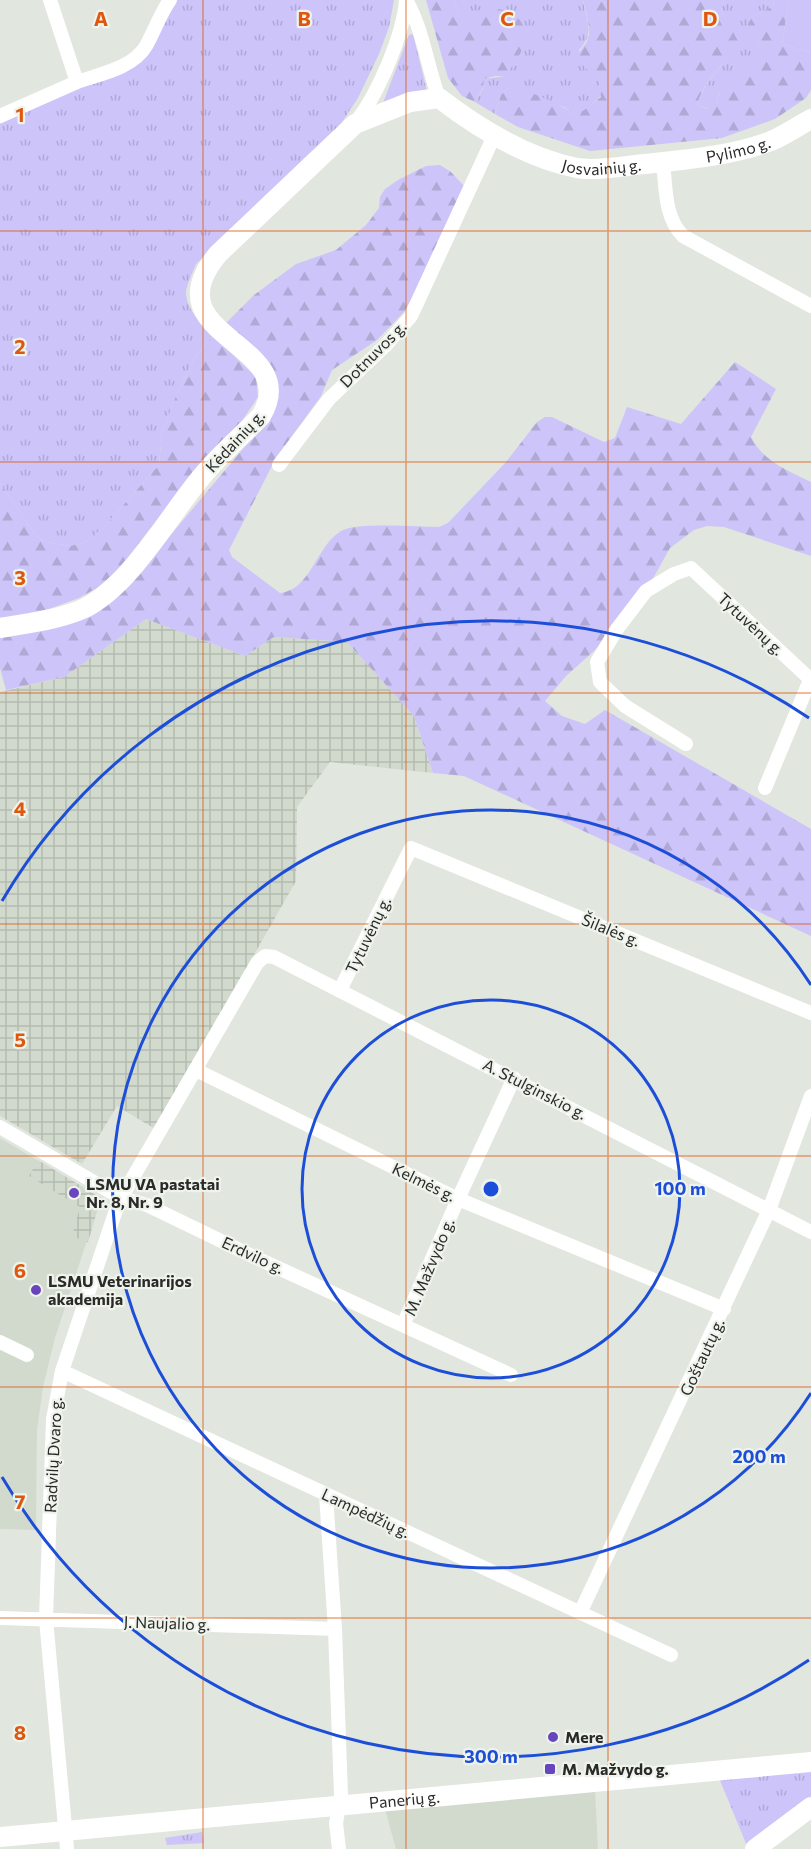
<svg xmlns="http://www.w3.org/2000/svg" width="811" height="1849" font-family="Commissioner,sans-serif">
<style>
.built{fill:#d2dace}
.industrial{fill:url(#industrial-grid)}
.grass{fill:url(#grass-tufts)}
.forest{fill:url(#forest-firs)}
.green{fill:#cdc4f9}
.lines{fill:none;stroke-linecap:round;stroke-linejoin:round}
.street{stroke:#fff;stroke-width:14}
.secondary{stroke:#fff;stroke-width:20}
.grid{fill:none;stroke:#de570d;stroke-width:1.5;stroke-opacity:0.55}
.ring{fill:none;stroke:#1d4ed8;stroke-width:3}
.poi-dot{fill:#6845bd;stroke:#eef3ec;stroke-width:2}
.labels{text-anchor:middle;stroke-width:4.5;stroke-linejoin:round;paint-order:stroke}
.street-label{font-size:16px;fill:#2a2b29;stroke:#eef3ec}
.poi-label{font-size:16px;font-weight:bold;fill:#2a2b29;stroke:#eef3ec;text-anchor:start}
.grid-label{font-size:20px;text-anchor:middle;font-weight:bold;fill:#de570d;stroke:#eef3ec;stroke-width:4.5;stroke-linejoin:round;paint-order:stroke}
.centre{fill:#1d4ed8;stroke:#eef3ec;stroke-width:3}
.ring-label{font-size:18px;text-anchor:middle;font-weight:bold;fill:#1d4ed8;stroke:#eef3ec;stroke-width:4.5;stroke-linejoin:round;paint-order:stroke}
</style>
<defs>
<pattern id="industrial-grid" width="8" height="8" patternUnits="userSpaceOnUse" patternTransform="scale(1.5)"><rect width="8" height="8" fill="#d2dace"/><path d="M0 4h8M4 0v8" fill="none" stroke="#b4bbb1"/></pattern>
<pattern id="grass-tufts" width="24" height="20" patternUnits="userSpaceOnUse" patternTransform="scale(1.5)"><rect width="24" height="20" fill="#cdc4f9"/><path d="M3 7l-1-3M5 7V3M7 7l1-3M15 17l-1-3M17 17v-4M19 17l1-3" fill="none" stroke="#b0a9d5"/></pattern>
<pattern id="forest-firs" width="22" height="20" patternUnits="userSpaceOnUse" patternTransform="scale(1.5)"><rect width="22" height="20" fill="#cdc4f9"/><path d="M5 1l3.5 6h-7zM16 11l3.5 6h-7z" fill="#b0a9d5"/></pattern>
</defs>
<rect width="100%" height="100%" fill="#e1e6df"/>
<path class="built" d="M0 1138 101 1198 55 1338 43 1387 37 1430 36 1530 0 1529Z
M595 1790 598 1849H396L385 1809Z"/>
<path class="industrial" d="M146 619 245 656 274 637 347 642 414 716 433 773 330 762 297 807 296 881 155 1129 117 1106 82 1164 0 1116V692L64 677Z
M38 1160 101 1198 88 1242 72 1236 80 1207 29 1176Z"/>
<path class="grass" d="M175 0H394L389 27 379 54 358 98 334 134 196 264C193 272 187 283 186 292 186 309 202 325 213 336L195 357 176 396 162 433 159 465 103 528 86 542 70 546 47 542 37 537 0 483V124L71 89 130 67Z
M454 0H583C586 21 596 32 579 50L584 66 593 73 599 82 601 96 583 112 572 113 564 107 508 88 501 95 495 114 475 102 483 89 484 79 505 76 469 15H459Z
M724 0H774L773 6 751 18 749 30 758 41 763 61 755 70 742 75 719 93 717 102 708 109 697 105C705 78 726 66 737 41L721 10Z
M413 34 427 91 383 103 409 35Z
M809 1771 811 1772V1798L747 1846 719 1778Z
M202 1832 204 1843 167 1845 165 1838Z"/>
<path class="forest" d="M426 0H454L459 15H469C491 0 532 11 524 44 521 55 512 67 505 76H495L484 79 483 88 475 102 462 96 448 78Z
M583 0H724L721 10 738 41C726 66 705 77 697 105L707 109 717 102C723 72 745 81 762 61L758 41 748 30 751 18 773 6 774 0H789L782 44 811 53V90L806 98 775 119 722 138 590 151 518 127 495 114 501 95 508 88C524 88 559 103 572 113L583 111 601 97 599 82 577 59C579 48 586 47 588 38 592 29 585 11 583 0Z
M440 165 451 172 464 186 418 288 404 312 377 340 332 370 321 396 275 460 229 550 232 557 280 593C311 590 316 546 341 531 357 522 417 527 439 527L448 523 506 462 537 422 545 417H552L604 442 615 438 627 407 681 424 735 362 776 389 751 437C764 462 787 470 811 482V556L724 527 707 526 694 530 670 548 646 591 594 651 566 676 545 701 562 716 585 724 605 710 811 829V936L464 776 433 773 414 716 347 642 274 637 245 656 146 619 64 677 6 690 0 668V638L15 636 76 622 102 607 138 574 263 425 273 404 225 324 254 295 296 264 336 250 366 225 379 208 380 197 385 189 398 180 426 166Z
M213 336 256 377 258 397 235 431 172 501 117 571 97 588 79 598 46 610 0 621V483L37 537 47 542 70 546 86 542 103 528 159 465 162 433 176 396 195 357Z"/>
<path class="green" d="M789 0H811V53L782 44Z"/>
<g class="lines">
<path class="street" d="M406 0C423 29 427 66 439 98
M77 82C100 74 133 68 146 46 155 30 160 14 170 0
M0 116 77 82 50 0
M356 122C378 94 403 36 406 0
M663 162C666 187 664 217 683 236L811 306
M279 465 329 399 386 345 411 316 495 134
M686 744 625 706 600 682 597 662 617 629 646 591 674 574 691 568 811 680
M765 788 810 680
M340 990 411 848 811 1013
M196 1070 458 1199 724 1309
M0 1127 121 1198 147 1205 250 1255 511 1375
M403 1325 458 1199 514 1078
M0 1342 27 1355
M62 1371 671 1655
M326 1495 335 1629 341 1795 336 1823 339 1849
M580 1613 769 1210 811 1096
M0 1618 335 1629
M67 1849 46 1619 53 1419 62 1371 115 1213 121 1198 257 963 265 956 274 957 811 1232"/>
<g class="secondary">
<path id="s1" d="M0 628C28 623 59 620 85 608 132 584 169 515 203 475 221 453 242 436 261 416 305 342 148 338 218 254L355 124 410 102 439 98C478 128 528 158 577 168 596 171 617 167 636 165 680 160 729 157 771 141 785 135 798 126 811 119"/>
<path id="s2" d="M0 1837 811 1762"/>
<path d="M755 1849 811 1807"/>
</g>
</g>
<path class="grid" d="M203 0V1849M406 0V1849M608 0V1849M0 231H811M0 462H811M0 693H811M0 924H811M0 1156H811M0 1387H811M0 1618H811"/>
<g class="ring">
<circle cx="491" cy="1189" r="189"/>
<path d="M811 1393A379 379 0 1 1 811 985"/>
<path d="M809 1660A568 568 0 0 1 2 1477M2 901A568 568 0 0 1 809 718"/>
</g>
<g class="poi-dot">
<circle cx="74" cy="1193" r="6"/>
<circle cx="36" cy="1290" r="6"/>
<circle cx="553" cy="1737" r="6"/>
<rect x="544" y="1763" width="12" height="12" rx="3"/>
</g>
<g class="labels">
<g class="street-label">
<text dy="6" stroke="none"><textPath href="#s1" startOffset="1140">Pylimo g.</textPath></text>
<text dy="6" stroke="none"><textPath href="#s1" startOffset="1002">Josvainių g.</textPath></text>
<text transform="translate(373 354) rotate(-45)" y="6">Dotnuvos g.</text>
<text transform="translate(235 441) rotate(-47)" y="6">Kėdainių g.</text>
<text transform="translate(751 624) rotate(43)" y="6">Tytuvėnų g.</text>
<text transform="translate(611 930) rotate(22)" y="6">Šilalės g.</text>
<text transform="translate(368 935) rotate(-64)" y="6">Tytuvėnų g.</text>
<text transform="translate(535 1089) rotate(27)" y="6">A. Stulginskio g.</text>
<text transform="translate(424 1182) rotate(26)" y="6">Kelmės g.</text>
<text transform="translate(253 1255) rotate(25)" y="6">Erdvilo g.</text>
<text transform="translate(429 1267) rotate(-67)" y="6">M. Mažvydo g.</text>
<text transform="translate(702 1357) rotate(-65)" y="6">Goštautų g.</text>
<text transform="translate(53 1455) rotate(-87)" y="6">Radvilų Dvaro g.</text>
<text transform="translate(366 1513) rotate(25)" y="6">Lampėdžių g.</text>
<text transform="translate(167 1623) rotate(2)" y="6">J. Naujalio g.</text>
<text dy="6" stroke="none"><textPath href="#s2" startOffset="406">Panerių g.</textPath></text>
</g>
<g class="poi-label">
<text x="86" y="1190">LSMU VA pastatai<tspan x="86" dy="18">Nr. 8, Nr. 9</tspan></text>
<text x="48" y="1287">LSMU Veterinarijos<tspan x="48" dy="18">akademija</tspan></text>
<text x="565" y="1743">Mere</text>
<text x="562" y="1775">M. Mažvydo g.</text>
</g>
</g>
<g class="grid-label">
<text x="101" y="26">A</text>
<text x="304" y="26">B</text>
<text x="507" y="26">C</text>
<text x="710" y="26">D</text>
<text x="20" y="122">1</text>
<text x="20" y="354">2</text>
<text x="20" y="585">3</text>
<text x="20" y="816">4</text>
<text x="20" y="1047">5</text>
<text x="20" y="1278">6</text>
<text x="20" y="1509">7</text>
<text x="20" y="1740">8</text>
</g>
<circle cx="491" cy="1189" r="9" class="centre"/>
<g class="ring-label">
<text x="680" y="1195">100 m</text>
<text x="759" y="1463">200 m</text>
<text x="491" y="1763">300 m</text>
</g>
</svg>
